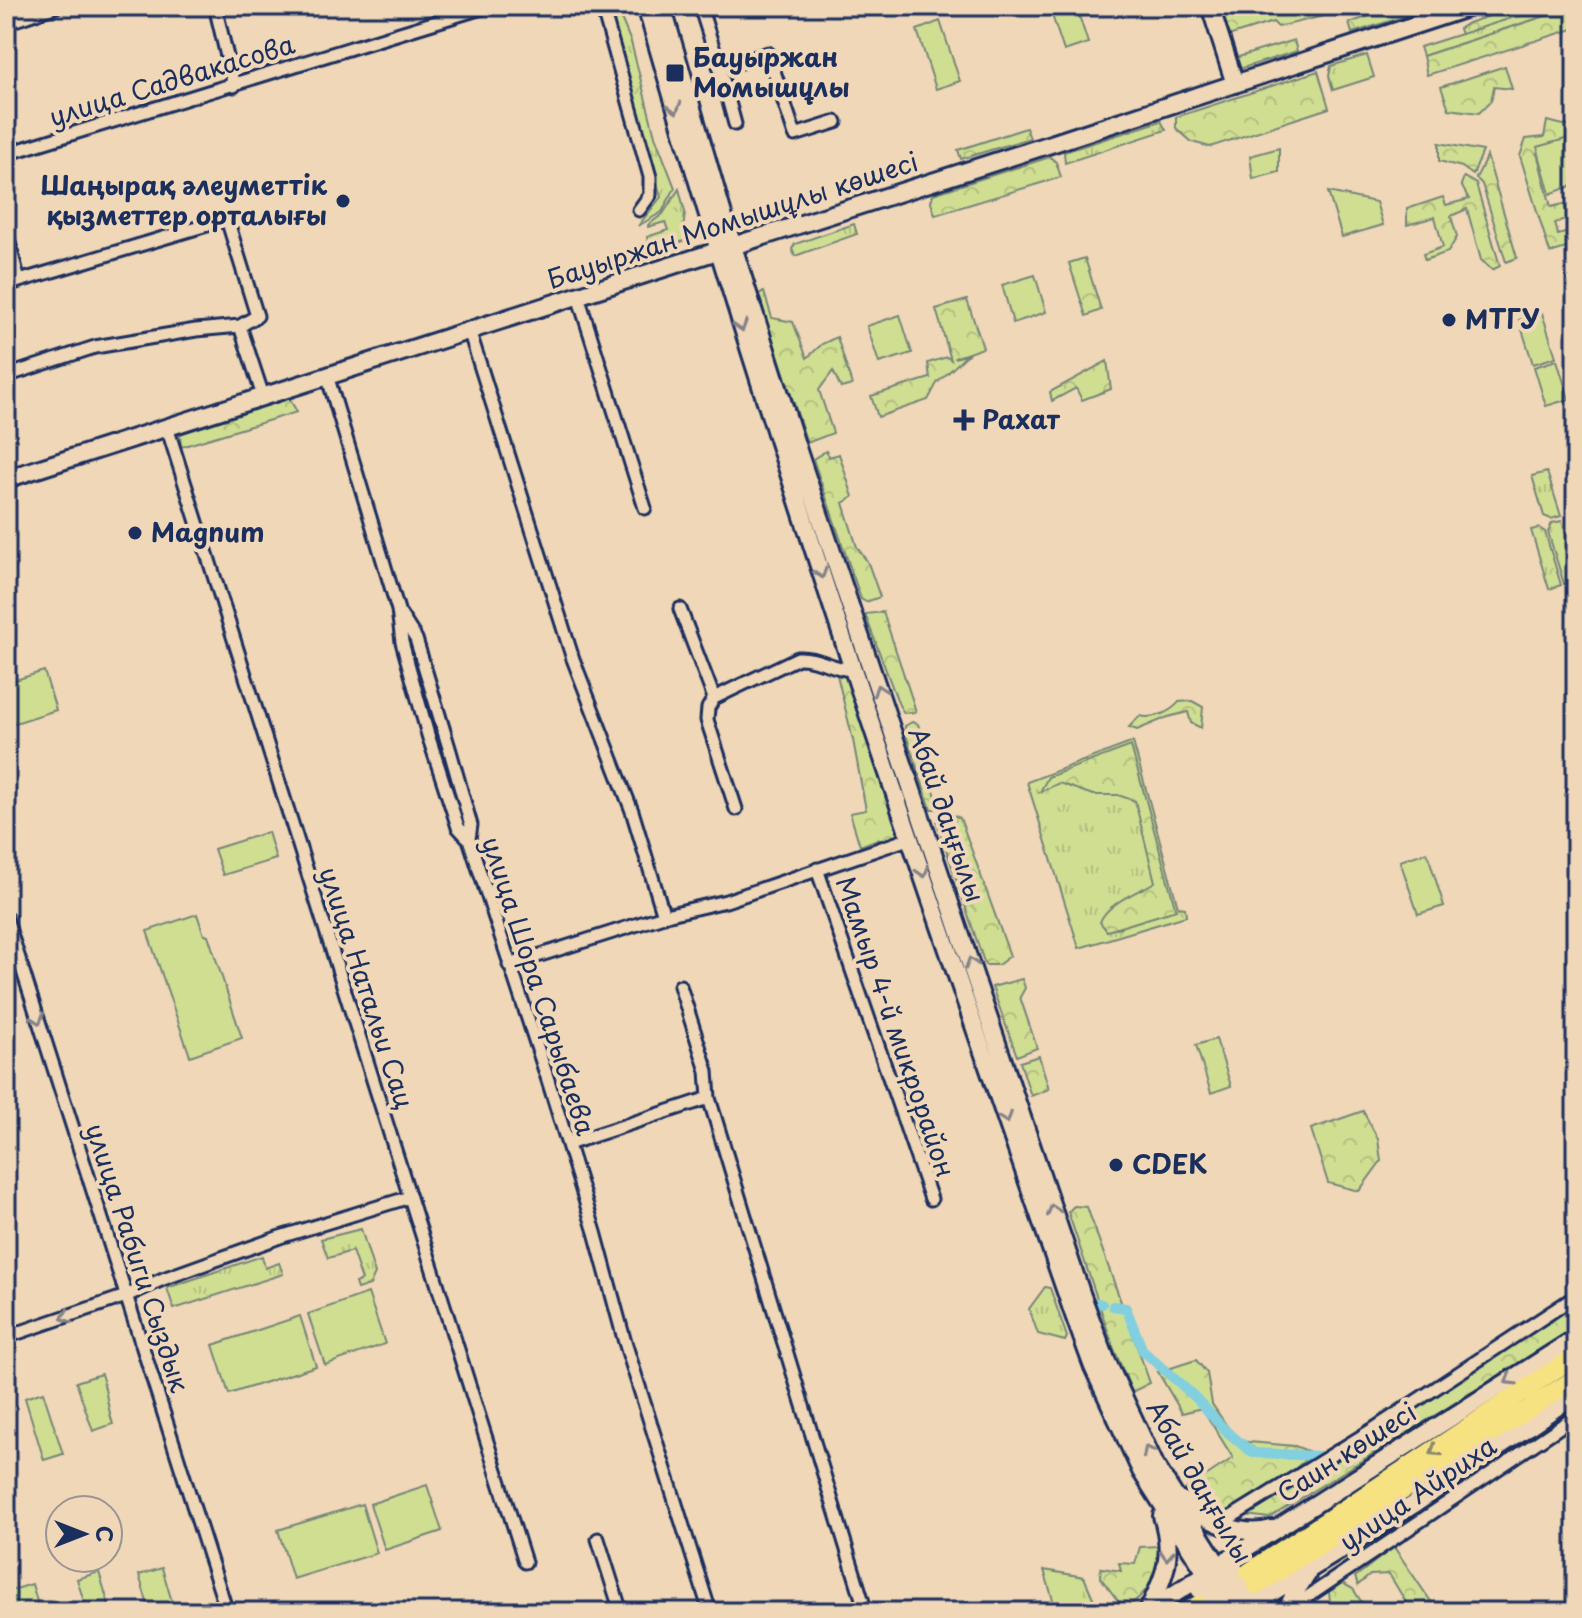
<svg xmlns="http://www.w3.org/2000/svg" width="1582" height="1618" font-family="'Playpen Sans',sans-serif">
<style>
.grass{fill:url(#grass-tufts);stroke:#768678;stroke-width:2}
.forest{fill:url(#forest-crowns);stroke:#768678;stroke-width:2}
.green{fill:#d0de92;stroke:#768678;stroke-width:2}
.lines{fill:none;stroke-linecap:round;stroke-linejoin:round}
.canal{stroke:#81cfdf;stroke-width:10}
.street-casing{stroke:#1b2f5e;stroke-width:17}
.secondary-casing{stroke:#1b2f5e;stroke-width:22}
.primary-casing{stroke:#1b2f5e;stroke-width:24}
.street{stroke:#efd7b7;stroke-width:11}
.secondary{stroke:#efd7b7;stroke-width:16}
.primary{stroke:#f7e281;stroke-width:18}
.oneway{stroke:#85838a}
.oneway2{stroke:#898870}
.poi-dot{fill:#1b2f5e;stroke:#efd7b7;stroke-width:3}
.labels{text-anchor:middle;stroke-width:8;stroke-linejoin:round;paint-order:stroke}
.poi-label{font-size:26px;font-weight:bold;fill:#1b2f5e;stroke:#efd7b7;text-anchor:start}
.street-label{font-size:26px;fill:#1b2f5e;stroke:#efd7b7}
</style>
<defs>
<pattern id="grass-tufts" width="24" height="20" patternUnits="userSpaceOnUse" patternTransform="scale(2)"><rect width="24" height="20" fill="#d0de92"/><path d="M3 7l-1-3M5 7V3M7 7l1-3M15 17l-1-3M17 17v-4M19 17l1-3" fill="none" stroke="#b2bf80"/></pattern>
<pattern id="forest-crowns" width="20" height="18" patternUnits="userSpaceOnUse" patternTransform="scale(2)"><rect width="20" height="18" fill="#d0de92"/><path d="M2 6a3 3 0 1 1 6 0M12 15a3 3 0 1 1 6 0" fill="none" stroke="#b2bf80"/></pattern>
</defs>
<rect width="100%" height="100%" fill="#efd7b7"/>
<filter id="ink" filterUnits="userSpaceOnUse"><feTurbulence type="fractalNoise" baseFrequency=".0125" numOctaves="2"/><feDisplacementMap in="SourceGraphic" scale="16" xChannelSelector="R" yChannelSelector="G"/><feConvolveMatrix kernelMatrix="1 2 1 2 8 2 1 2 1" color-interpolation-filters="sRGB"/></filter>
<g filter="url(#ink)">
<path class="grass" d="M608 6H616L631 42 655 136 675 188 662 212 638 226 661 197Z
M1549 6H1575L1423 56 1420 47Z
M1367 55 1374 77 1333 90 1329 76 1331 66Z
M1161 121 1166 130 1065 163 1064 152Z
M679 189 685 212 683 231 687 240 650 252 647 237 668 230 665 222 648 227V225L663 214Z
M854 224 857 234 795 256 792 249 795 244Z
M1547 472 1561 516 1551 519 1544 516 1532 476Z
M1562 521 1576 567 1573 583 1564 584 1548 532 1552 523Z
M1539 528 1545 532 1561 585 1549 589 1531 530Z
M1133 742 1178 907 1185 908 1186 916 1079 948 1027 782Z
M361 1229 375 1274 370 1285 357 1289 355 1283 362 1280 352 1251 328 1258 321 1239Z
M262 1256 265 1268 279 1263 283 1274 174 1309 167 1288Z
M1045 1287 1050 1288 1067 1337 1065 1341 1038 1334 1037 1331 1029 1309Z
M1044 1570 1084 1577 1099 1612H1052L1056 1610Z"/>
<path class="forest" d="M1253 6H1347L1351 15H1346L1344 11 1278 27 1273 22 1225 37 1219 17Z
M1400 6H1438L1352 33 1349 23Z
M1520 6H1549L1461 34 1459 29 1468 23Z
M1576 6V28L1427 75 1423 56Z
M1294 40 1297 51 1236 70 1232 59Z
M1505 66 1512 89 1494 87 1491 101 1479 113 1449 109 1441 87Z
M1318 71 1329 108 1210 147 1192 142 1176 128V117Z
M1547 121 1576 128V149L1572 137 1552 158 1537 153 1551 207 1564 204 1568 218 1555 223 1558 235 1576 230V245L1550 253 1520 156 1526 139 1544 137Z
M1026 128 1030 138 961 159 958 150Z
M1439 143 1483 151 1473 175 1462 167 1439 161Z
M1487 156 1517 258 1506 262 1482 184 1476 178Z
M1050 157 1056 162 1061 177 935 215 931 202 933 194Z
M1464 177 1476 184 1500 266 1492 270 1481 260 1467 209 1451 216 1457 237 1448 252 1425 260 1423 254 1443 247 1435 217 1407 225V209L1443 197 1446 205 1469 199 1461 185Z
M1085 258 1101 310 1086 316 1069 263Z
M764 292 772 318 793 322 807 358 822 344 837 337 852 385 841 388 833 371 819 390 833 433 807 443 758 294Z
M967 300 983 348 954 358 967 355 937 383 928 400 878 417 871 396 930 378 928 363 947 357 951 360 936 309Z
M1107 361 1111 389 1082 400 1076 388 1052 401 1050 392Z
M289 398 297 412 181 447 180 434Z
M826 451 829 457 839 454 853 497 843 503 857 547 868 563 880 597 866 602 861 599 813 459Z
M883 612 913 702 916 712 904 713 899 705 865 614Z
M837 675 853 677 899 813V836L882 842 878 839 860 846 850 813 866 810 853 740Z
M1192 701 1203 707 1201 728 1191 723 1188 712 1168 717 1137 730 1129 727 1140 716C1153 720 1171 712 1179 702Z
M912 722 918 724 922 737 921 750 940 809H931L905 732V726Z
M1131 746 1176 910 1107 931 1100 922C1107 903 1138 892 1155 882L1135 801 1118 795H1093L1059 783 1040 792 1048 777Z
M953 815 960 818 1010 956 998 965H985L937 822Z
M1022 979 1025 988 1020 997 1037 1048 1017 1056 992 987Z
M1039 1056 1049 1089 1031 1096 1020 1062Z
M1363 1111 1378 1139 1381 1161 1359 1191 1328 1183 1311 1129Z
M1074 1206 1087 1207 1150 1383 1132 1392 1114 1349 1068 1212Z
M1576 1303V1328L1269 1518 1246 1515Z
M1196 1360 1207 1373 1212 1404 1237 1441 1295 1446 1313 1453 1288 1475 1224 1517 1206 1507 1186 1489 1233 1458 1202 1408 1182 1413 1158 1372Z
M1159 1546C1159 1580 1150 1588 1125 1610L1100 1577 1101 1568 1121 1571 1119 1563 1135 1564 1140 1547Z
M1394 1547 1438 1612H1412L1389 1574 1370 1575 1358 1585 1355 1577Z
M1342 1583 1353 1589 1368 1612H1331L1329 1592Z"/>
<path class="green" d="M1049 6H1076L1088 43 1064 51Z
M940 21 960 81 936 89 917 30Z
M1572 137 1576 151V184L1550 194 1537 147Z
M1279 148V172L1253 179 1250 156Z
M1328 192 1376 202 1383 225 1342 237Z
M1035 275 1046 312 1013 323 1002 285Z
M1542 313 1556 357 1533 364 1519 320Z
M900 315 912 353 879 363 867 326Z
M1557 360 1569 399 1546 406 1534 367Z
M44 671 56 710 6 726V683Z
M268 832 276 859 223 875 214 849Z
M1427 852 1444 906 1418 914 1400 861Z
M197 914 204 935H208L242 1038 190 1056 147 931Z
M1216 1039 1231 1086 1211 1093 1196 1045Z
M368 1293 385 1344 325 1365 308 1314Z
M300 1316 316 1366 229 1394 213 1345Z
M101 1374C107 1391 107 1407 113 1424L93 1431 76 1382Z
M43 1392 63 1454 44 1460 25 1398Z
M427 1485 442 1531 385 1550 370 1504Z
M362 1504 377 1553 293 1579 278 1530Z
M162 1568 175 1612H150L139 1575Z
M99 1572 111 1612H87L77 1579Z
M32 1584 40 1612H9L6 1592Z"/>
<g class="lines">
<path class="canal" d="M1094 1302 1102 1304
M1113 1306 1126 1308 1143 1351 1194 1396 1226 1431 1253 1453 1319 1456"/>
<g class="street-casing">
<path id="street" d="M215 6 234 86
M602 6 650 177V195L639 210
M700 6 720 69 768 53 795 135 836 122
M664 13 683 6
M6 23 57 6
M720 69 735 124
M6 154 488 6
M6 231 19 281
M6 285 227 219 257 316 240 326 263 396
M578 296 645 508
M469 330 573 659 632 811 664 916
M327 375 398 610 402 642 428 735 458 827 469 839 547 1077 595 1232 624 1339 710 1612
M6 376 95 347 196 330 240 326
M167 427 525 1562
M680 609 714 698
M400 614 416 639 450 751 471 825 469 839
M736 809 707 720 708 708 714 698 798 658C818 657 834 670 853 670
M817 869 931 1199
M6 918 227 1612
M509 965 670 914 726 901 911 838
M680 986 707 1071 709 1098 866 1612
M568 1144 709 1098
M6 1337 126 1296 163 1279 280 1237 410 1197
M1220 1524 1372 1430 1576 1296
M598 1539 621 1612
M1291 1608 1576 1416"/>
</g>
<g class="secondary-casing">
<path id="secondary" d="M646 6C773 448 924 883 1075 1318L1093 1367 1141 1471 1231 1612
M662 6 724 218 799 454 1082 1296 1107 1362 1155 1465 1248 1612
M1210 6 1235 84
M6 479 1054 143 1473 6
M1184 1501C1207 1521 1240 1538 1272 1529
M1228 1559 1256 1602
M1194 1581 1214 1612
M1149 1608C1166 1575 1174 1553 1162 1516
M1146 1612 1576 1338
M1241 1612 1421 1500 1576 1394
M1286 1612 1295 1592 1307 1575"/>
</g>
<g class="primary-casing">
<path id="primary" d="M1249 1572 1576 1356
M1257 1585 1576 1378
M1186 1612 1198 1605"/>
</g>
<use href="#street" class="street"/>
<use href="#secondary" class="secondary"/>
<use href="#primary" class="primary"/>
</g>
<defs><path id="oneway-chevron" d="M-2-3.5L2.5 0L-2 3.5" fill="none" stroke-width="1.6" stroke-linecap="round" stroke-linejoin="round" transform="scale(2)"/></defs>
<g class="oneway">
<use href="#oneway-chevron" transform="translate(675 108) rotate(74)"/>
<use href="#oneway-chevron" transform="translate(741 326) rotate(72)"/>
<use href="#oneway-chevron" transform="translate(821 573) rotate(72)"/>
<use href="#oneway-chevron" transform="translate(879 690) rotate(-109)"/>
<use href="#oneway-chevron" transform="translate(923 872) rotate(72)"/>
<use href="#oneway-chevron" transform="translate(971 963) rotate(-108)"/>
<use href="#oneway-chevron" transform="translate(38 1019) rotate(72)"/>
<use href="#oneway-chevron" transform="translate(1006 1118) rotate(71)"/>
<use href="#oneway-chevron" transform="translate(1053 1210) rotate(-108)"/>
<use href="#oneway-chevron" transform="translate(66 1317) rotate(161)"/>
<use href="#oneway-chevron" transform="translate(1510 1380) rotate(148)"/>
<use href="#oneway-chevron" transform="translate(1148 1451) rotate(-117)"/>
<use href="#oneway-chevron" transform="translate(1167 1555) rotate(92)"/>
</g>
<use class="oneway2" href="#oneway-chevron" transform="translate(1435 1451) rotate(147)"/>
</g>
<g class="poi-dot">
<rect x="665" y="63" width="20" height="20" rx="4"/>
<circle cx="343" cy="201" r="8"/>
<circle cx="1449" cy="320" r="8"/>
<path d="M960 408h8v8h8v8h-8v8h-8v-8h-8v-8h8z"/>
<circle cx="135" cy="533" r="8"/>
<circle cx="1116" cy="1165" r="8"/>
</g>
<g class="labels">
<g class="poi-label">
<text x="693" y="67">Бауыржан<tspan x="693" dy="30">Момышұлы</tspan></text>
<text x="327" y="195" text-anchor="end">Шаңырақ әлеуметтік<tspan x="327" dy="30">қызметтер орталығы</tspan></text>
<text x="1465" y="329">МТГУ</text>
<text x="982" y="429">Рахат</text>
<text x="151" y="542">Magnum</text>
<text x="1132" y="1174">CDEK</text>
</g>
<g class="street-label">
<text transform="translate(172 81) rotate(-17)" y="9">улица Садвакасова</text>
<text transform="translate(733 221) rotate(-18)" y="9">Бауыржан Момышұлы көшесі</text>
<text transform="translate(946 815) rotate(71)" y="9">Абай даңғылы</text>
<text transform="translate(538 986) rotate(72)" y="9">улица Шора Сарыбаева</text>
<text transform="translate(366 988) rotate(72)" y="9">улица Натальи Сац</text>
<text transform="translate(895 1027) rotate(71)" y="9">Мамыр 4-й микрорайон</text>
<text transform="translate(137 1258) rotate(72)" y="9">улица Рабиги Сыздык</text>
<text transform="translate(1347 1453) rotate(-33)" y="9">Саин көшесі</text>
<text transform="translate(1199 1482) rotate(60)" y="9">Абай даңғылы</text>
<text transform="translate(1418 1494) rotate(-34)" y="9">улица Айриха</text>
</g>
</g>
<rect width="1582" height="1618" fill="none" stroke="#efd7b7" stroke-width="32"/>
<rect x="16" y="16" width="1550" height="1586" fill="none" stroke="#1b2f5e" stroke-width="3" filter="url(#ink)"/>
<g transform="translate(84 1534) rotate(90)"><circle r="38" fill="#efd7b7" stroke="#9a9493" stroke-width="2"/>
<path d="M0-6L14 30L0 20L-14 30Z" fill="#1b2f5e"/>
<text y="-12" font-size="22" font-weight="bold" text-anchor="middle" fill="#1b2f5e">С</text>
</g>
</svg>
